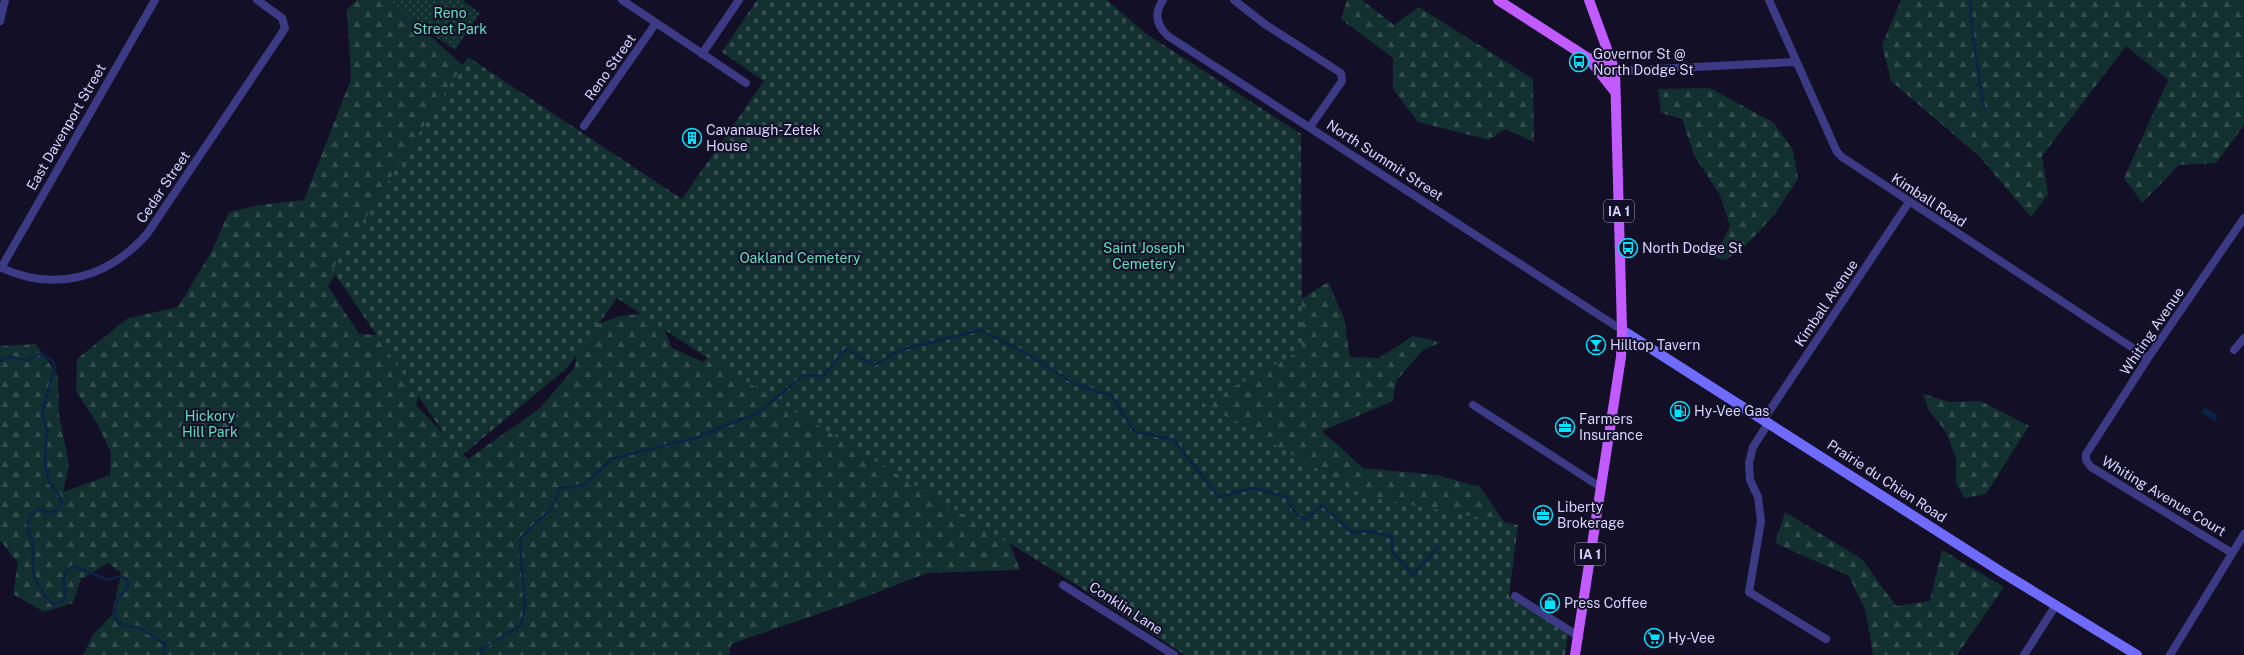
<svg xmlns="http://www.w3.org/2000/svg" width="2244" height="655" font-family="'Public Sans',sans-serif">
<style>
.green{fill:url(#green-dots)}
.forest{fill:url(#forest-firs)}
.cemetery{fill:url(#cemetery-stones)}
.water{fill:#0c2248}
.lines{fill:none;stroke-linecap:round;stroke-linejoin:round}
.stream{stroke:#0c2248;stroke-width:2.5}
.street{stroke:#3d3a85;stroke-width:8}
.secondary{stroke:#6f6bff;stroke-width:10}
.primary{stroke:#c25bff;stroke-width:10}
.labels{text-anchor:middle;stroke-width:4;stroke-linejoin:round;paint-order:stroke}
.shield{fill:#130f26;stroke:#9e99be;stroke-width:1}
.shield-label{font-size:13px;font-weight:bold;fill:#d9d4ff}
.park-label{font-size:14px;fill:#5fe0c0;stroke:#130f26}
.poi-label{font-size:14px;fill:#d9d4ff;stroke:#130f26;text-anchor:start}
.street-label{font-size:14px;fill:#d9d4ff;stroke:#130f26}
</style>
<defs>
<pattern id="green-dots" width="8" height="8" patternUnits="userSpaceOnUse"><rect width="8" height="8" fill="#12302f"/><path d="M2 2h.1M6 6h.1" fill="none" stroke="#344d4e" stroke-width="1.8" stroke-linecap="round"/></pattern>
<pattern id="forest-firs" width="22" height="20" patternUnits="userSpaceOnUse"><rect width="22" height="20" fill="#12302f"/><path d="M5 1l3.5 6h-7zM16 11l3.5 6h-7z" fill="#344d4e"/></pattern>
<pattern id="cemetery-stones" width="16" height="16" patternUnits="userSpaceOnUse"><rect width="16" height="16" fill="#12302f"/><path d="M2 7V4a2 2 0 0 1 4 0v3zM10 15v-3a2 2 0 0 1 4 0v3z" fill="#344d4e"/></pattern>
</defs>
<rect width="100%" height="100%" fill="#130f26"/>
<path class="green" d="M381 0H465L464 2 480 13 455 50Z"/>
<path class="forest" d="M357 0H391L469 71 328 286 359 334 411 337 427 367 416 405 468 459 540 408 575 367 579 331 620 316 657 312 672 348 703 362 732 338 1292 305 1328 282 1344 318 1350 357 1379 358 1413 336 1441 342 1423 350 1396 381 1393 401 1322 431 1363 468 1437 475 1480 487 1513 535 1004 528 1020 570 927 573 847 604 731 644 729 655H83L93 635 112 615 121 573 108 563 81 579 73 603 44 612 13 594 18 563 0 540V346L36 344 58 376 59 414 69 465 63 492 110 475 111 453 97 423 76 391 77 359 128 318 178 307 212 251 229 212 259 205 304 200 351 79 347 9Z
M1347 0H1362L1394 25 1419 7 1533 79 1534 142 1505 129 1489 140 1418 122 1393 89V58L1341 19Z
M1901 0H2244V125L2216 163 2179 165 2142 203 2124 178 2168 80 2126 46 2042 156 2048 194 2031 217 1979 156 1891 81 1882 45Z
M1710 88 1774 123 1793 150 1798 179 1774 215 1750 241 1726 260 1714 258 1730 226 1720 195 1694 155 1682 119 1661 113 1658 89Z
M1923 394 1950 402 1981 401 2029 426 1986 494 1964 498 1956 483V458L1946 432 1928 409Z
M1785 512 1862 559 1896 606 1930 601 1942 550 2004 587 1957 655H1873L1866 612 1849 576 1775 543Z"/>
<path class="cemetery" d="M757 0H1107L1145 33 1301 134 1302 350 1203 403 1364 496 1518 525 1509 596 1568 634 1565 655H1185L1061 575 689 346 617 298 568 367 460 457 332 270 468 57 682 199 764 81 722 52Z"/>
<path class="water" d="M2205 408 2218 416 2215 421 2201 413Z"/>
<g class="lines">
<path class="stream" d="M1970 0 1973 38 1984 108
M0 361 9 357 28 360 39 354 52 360 55 366 42 414 47 429 45 462 49 483 59 494 62 503 57 510 49 513 38 509C19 523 31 529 33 547 34 554 32 562 33 569 34 581 44 595 52 604L60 603 65 598C65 583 59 575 73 566L109 580C117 577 121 573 128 581L127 588 117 599 114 618 122 626 138 627 165 644 164 655
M495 641 521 625 525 609 520 539 552 508 560 488 584 485 611 459 698 437 759 412 804 375 823 376 846 349 874 365 901 350 980 330 1022 351 1075 384 1112 396 1134 431 1174 440 1219 497 1253 488 1286 497 1296 514 1305 520 1322 505 1352 533 1366 531 1391 536 1393 552 1413 575 1438 547
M483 655 481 649 489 645"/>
<path class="street" d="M622 0 746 83
M1163 0C1154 13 1156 25 1168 36L1622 330
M1234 0 1266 25 1341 73 1342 81 1310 127
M1769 0 1837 152 1842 157 2148 358
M0 21 5 0
M702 54 739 0
M1615 71 1795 62
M584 126 656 23
M0 267C55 293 108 278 147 234L282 33 285 28 282 18 257 0
M1 268 155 0
M2234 350 2244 338
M1473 405 1602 488
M1764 419 1909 202
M1769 422 1753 447 1749 463 1750 480 1758 497 1761 521 1749 592 1826 639
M2232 553 2091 467 2086 460V454L2148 358 2244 218
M1063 585 1174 655
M1515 596 1578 636
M2024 655 2056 605
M2170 655 2244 534"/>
<path class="secondary" d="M1622 330 2003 573 2137 655"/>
<path class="primary" d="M1498 0 1588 58 1598 60 1615 71
M1588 58 1615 92
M1575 655 1621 357 1622 330 1615 71 1589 0"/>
</g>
<defs>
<g id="bus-ring" transform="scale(1)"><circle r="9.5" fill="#130f26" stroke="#00e5ff" stroke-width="1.5"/><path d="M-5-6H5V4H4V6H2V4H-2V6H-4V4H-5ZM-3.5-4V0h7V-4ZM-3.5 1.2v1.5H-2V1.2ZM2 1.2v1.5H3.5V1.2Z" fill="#00e5ff"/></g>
<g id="building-ring" transform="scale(1)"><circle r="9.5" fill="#130f26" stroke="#00e5ff" stroke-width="1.5"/><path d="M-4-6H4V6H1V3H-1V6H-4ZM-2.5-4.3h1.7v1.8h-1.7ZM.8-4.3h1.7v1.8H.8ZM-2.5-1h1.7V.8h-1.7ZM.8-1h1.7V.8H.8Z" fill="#00e5ff"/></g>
<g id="bar-ring" transform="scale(1)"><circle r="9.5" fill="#130f26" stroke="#00e5ff" stroke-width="1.5"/><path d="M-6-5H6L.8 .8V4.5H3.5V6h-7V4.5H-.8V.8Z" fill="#00e5ff"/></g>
<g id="fuel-ring" transform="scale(1)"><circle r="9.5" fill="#130f26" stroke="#00e5ff" stroke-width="1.5"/><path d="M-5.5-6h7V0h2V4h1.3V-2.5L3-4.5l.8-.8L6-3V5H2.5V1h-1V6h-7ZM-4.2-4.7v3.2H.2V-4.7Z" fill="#00e5ff"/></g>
<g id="office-ring" transform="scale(1)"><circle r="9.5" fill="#130f26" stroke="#00e5ff" stroke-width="1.5"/><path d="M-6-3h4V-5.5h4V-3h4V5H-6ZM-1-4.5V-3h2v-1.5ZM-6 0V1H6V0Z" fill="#00e5ff"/></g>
<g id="shop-ring" transform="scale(1)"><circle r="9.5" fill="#130f26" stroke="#00e5ff" stroke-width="1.5"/><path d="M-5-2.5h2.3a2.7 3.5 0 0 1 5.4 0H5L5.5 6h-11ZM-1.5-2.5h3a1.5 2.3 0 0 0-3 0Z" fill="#00e5ff"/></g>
<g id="supermarket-ring" transform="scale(1)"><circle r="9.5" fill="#130f26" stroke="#00e5ff" stroke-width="1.5"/><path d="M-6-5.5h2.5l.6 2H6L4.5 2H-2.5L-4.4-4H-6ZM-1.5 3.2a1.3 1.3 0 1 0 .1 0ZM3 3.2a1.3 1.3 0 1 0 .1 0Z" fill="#00e5ff"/></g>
</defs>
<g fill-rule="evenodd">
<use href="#bus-ring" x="1579" y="62"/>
<use href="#building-ring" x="692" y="138"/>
<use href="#bus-ring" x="1628" y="248"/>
<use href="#bar-ring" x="1596" y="345"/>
<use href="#fuel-ring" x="1680" y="411"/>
<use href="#office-ring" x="1565" y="427"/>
<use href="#office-ring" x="1543" y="515"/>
<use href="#shop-ring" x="1550" y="603"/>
<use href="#supermarket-ring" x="1654" y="638"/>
</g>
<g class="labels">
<g class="shield">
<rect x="1604" y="200" width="30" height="22" rx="3"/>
<rect x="1575" y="543" width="30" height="22" rx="3"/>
</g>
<g class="shield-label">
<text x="1619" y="216">IA 1</text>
<text x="1590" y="559">IA 1</text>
</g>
<g class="park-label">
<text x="450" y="18">Reno<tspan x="450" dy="16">Street Park</tspan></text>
<text x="1144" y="253">Saint Joseph<tspan x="1144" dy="16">Cemetery</tspan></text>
<text x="800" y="263">Oakland Cemetery</text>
<text x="210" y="421">Hickory<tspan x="210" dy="16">Hill Park</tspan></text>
</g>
<g class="poi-label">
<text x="1593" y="59">Governor St @<tspan x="1593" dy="16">North Dodge St</tspan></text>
<text x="706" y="135">Cavanaugh-Zetek<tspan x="706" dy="16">House</tspan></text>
<text x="1642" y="253">North Dodge St</text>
<text x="1610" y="350">Hilltop Tavern</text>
<text x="1694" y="416">Hy-Vee Gas</text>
<text x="1579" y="424">Farmers<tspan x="1579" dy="16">Insurance</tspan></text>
<text x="1557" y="512">Liberty<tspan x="1557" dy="16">Brokerage</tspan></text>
<text x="1564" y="608">Press Coffee</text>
<text x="1668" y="643">Hy-Vee</text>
</g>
<g class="street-label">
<text transform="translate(610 67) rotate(-55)" y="5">Reno Street</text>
<text transform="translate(66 127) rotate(-60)" y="5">East Davenport Street</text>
<text transform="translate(1385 160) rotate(33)" y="5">North Summit Street</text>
<text transform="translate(163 187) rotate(-56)" y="5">Cedar Street</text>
<text transform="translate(1929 200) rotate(33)" y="5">Kimball Road</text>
<text transform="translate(1826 303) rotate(-56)" y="5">Kimball Avenue</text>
<text transform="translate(2152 331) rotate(-56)" y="5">Whiting Avenue</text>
<text transform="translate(1887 481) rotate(33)" y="5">Prairie du Chien Road</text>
<text transform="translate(2164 496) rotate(31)" y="5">Whiting Avenue Court</text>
<text transform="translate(1126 608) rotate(33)" y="5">Conklin Lane</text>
</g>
</g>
</svg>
